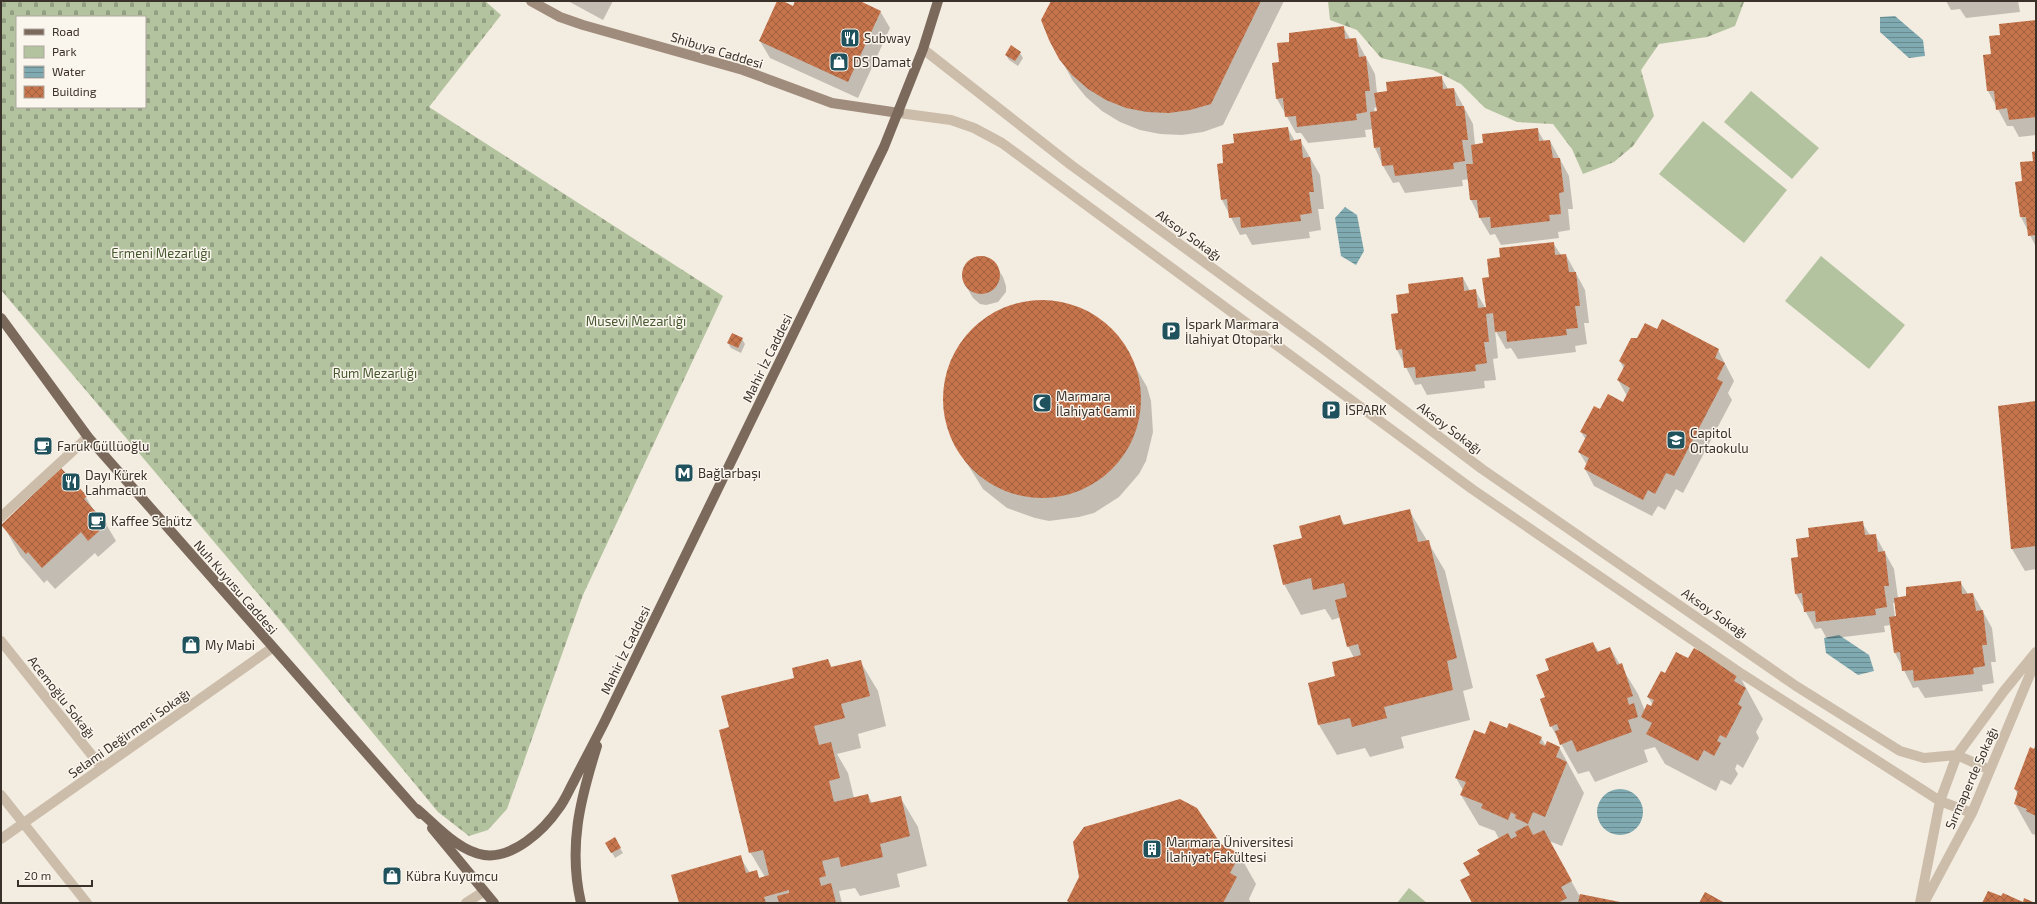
<svg xmlns="http://www.w3.org/2000/svg" width="2037" height="904" font-family="'Exo 2',sans-serif">
<style>
.green{fill:#b4c39f}
.forest{fill:url(#forest-firs)}
.cemetery{fill:url(#cemetery-stones);fill-rule:evenodd}
.water{fill:url(#water-rules)}
.shadow{fill:#0003;fill-rule:evenodd}
.building{fill:url(#building-cross-hatch)}
.lines{fill:none;stroke-linecap:round;stroke-linejoin:round}
.street{stroke:#ccbdab;stroke-width:10}
.secondary{stroke:#a08c7c;stroke-width:10}
.primary{stroke:#7b695c;stroke-width:10}
.labels{text-anchor:middle;stroke-width:3;stroke-linejoin:round;paint-order:stroke}
.poi-label{font-size:13px;fill:#3a312a;stroke:#faf5ed;text-anchor:start}
.street-label{font-size:13px;fill:#3a312a;stroke:#faf5ed}
.park-label{font-size:13px;fill:#45582e;stroke:#faf5ed}
</style>
<defs>
<pattern id="forest-firs" width="22" height="20" patternUnits="userSpaceOnUse"><rect width="22" height="20" fill="#b4c39f"/><path d="M5 1l3.5 6h-7zM16 11l3.5 6h-7z" fill="#939f82"/></pattern>
<pattern id="cemetery-stones" width="16" height="16" patternUnits="userSpaceOnUse"><rect width="16" height="16" fill="#b4c39f"/><path d="M2 7V4a2 2 0 0 1 4 0v3zM10 15v-3a2 2 0 0 1 4 0v3z" fill="#939f82"/></pattern>
<pattern id="water-rules" width="6" height="5" patternUnits="userSpaceOnUse"><rect width="6" height="5" fill="#7faab1"/><path d="M0 2.5h6" fill="none" stroke="#698b90"/></pattern>
<pattern id="building-cross-hatch" width="8" height="8" patternUnits="userSpaceOnUse"><rect width="8" height="8" fill="#c6744b"/><path d="M0 0l8 8M0 8l8-8" fill="none" stroke="#a2603f"/></pattern>
</defs>
<rect width="100%" height="100%" fill="#f3ece0"/>
<path class="green" d="M1751 91 1819 148 1792 179 1724 122Z
M1703 121 1787 190 1744 243 1659 174Z
M1821 256 1905 325 1869 369 1785 301Z
M1409 888 1427 903H1397Z"/>
<path class="forest" d="M1328 1H1743L1744 2 1735 26 1707 37 1659 44 1641 70 1654 116 1633 146 1614 162 1583 174 1572 149 1553 124 1517 122 1485 108 1461 84 1433 70 1381 58 1357 30 1330 20Z"/>
<path class="cemetery" d="M1 1H485L501 15 429 107 723 296 583 595 507 809 488 830 469 836 438 812 270 608 1 290ZM17 17H145V107H17Z"/>
<path class="water" d="M1895 16 1923 40 1925 56 1909 58 1880 32V17Z
M1345 207 1357 215 1364 251 1356 265 1341 256 1335 218Z
M1839 635 1869 655 1874 671 1858 675 1826 653 1824 638Z
M1597 812a23 23 0 1 1 46 0a23 23 0 1 1-46 0Z"/>
<path class="shadow" d="M568 1H613L603 20Z
M778 1 793 7 796 1H857L880 11 890 28 858 98 770 58 760 41Z
M1052 1H1284L1223 125 1203 132 1182 135 1160 134 1140 130 1120 122 1102 111 1086 97 1073 81 1050 40Z
M1946 1H2018L2020 12 1966 18 1960 9 1951 10Z
M2036 21V135L2019 137 2013 126H2007L1988 91 1992 55 2001 35Z
M1343 27 1351 40 1356 39 1375 74 1377 93 1388 92 1441 77 1448 89H1454L1473 124 1475 145 1537 129 1544 141H1550L1569 176 1573 209H1568L1570 230 1558 232 1559 238 1501 245 1495 234 1490 235 1480 218 1471 200 1469 179 1462 180 1463 186 1405 193 1399 182 1393 183 1383 166 1375 148 1373 129 1365 130 1366 137 1308 143 1301 133H1296L1277 99 1273 64 1280 63 1291 43ZM1377 107 1378 112 1375 113 1374 108Z
M1020 53 1023 58 1018 66 1009 60 1006 55Z
M1288 129 1295 141 1300 140 1320 175 1324 209H1318L1321 230 1309 232 1310 238 1252 245 1246 234 1240 235 1222 200 1224 164 1235 144Z
M2036 152V247L2021 217 2017 182H2023L2034 162Z
M1553 243 1561 255H1566L1585 290 1589 323H1584L1587 344 1575 346 1576 352 1518 359 1511 348 1506 349 1495 330 1498 358 1493 359 1496 380 1484 381 1485 388 1427 395 1421 384 1415 385 1397 350 1399 314 1410 294 1463 278 1470 291 1475 290 1487 311 1490 278 1501 258Z
M978 257H984L992 260 1003 277 1006 286V292L998 302 986 305 980 304 973 298 966 286 962 274 965 265 969 261Z
M1026 302H1056L1085 310 1097 318 1119 338 1147 387 1151 401 1153 432 1146 461 1139 474 1119 497 1094 513 1079 517 1049 521 1035 518 1007 508 983 489 953 441 948 427 945 413V382L955 354 973 330 984 320 1011 306Z
M1657 330 1718 350 1734 381 1728 393 1732 400 1683 493 1676 489 1665 510 1658 506 1652 516 1594 486 1585 469 1587 465 1579 452 1586 440 1581 432 1600 411 1623 403 1627 396 1618 380 1624 369 1620 361 1637 339Z
M742 339 745 344 741 353 731 348 728 343Z
M2036 402V569L2025 571 2012 549 1999 407Z
M86 497 94 511 106 524 116 541 98 557 95 553 55 589 47 580 44 583 20 555 3 525Z
M1409 510 1445 571 1473 688 1463 691 1470 720 1401 737 1404 748 1370 757 1365 748 1337 755 1319 725 1309 683 1336 677 1354 658 1348 646 1341 617 1332 620 1325 609 1301 615 1284 584 1303 539 1340 517 1345 526Z
M1862 523 1870 535H1875L1894 569 1898 598 1960 582 1968 594H1973L1992 628 1996 662H1991L1994 683 1982 685 1983 691 1925 698 1918 687 1913 688 1895 653 1891 625 1884 626 1885 632 1827 639 1821 628 1815 629 1796 594 1799 558 1810 538ZM1893 603H1896L1897 617H1895Z
M1593 643 1599 652 1610 648 1638 694 1645 711 1653 705 1648 697 1666 675 1689 660 1738 673 1763 719 1756 732 1759 738 1743 768 1737 764 1735 769 1738 774 1731 785 1721 780 1716 791 1665 764 1655 747 1644 750 1648 762 1595 782 1589 771 1578 774 1551 726 1546 698 1551 671Z
M828 660 832 668 860 661 878 691 886 726 858 734 861 748 837 754 848 773 854 798 868 795 872 803 900 797 918 827 927 866 897 874 900 887 860 896 855 888 839 891 842 903H680L740 857 750 873 756 871 760 879 765 877 750 852 730 728 796 679Z
M1508 730 1541 738 1546 746 1559 747 1584 793 1562 846 1549 841 1579 895 1619 903H1473L1471 876 1481 855 1499 839 1495 831 1479 825 1461 795 1463 790 1456 778 1485 736Z
M2036 746V835L2032 834 2015 804 2018 795 2015 789Z
M614 839 623 853 615 858 607 844Z
M1239 854 1256 884 1249 899 1251 903H1069L1068 901Z"/>
<path class="building" d="M777 1H783L793 6 795 1H860L881 11 848 82 759 41Z
M1051 1H1261L1211 104 1190 110 1169 113 1147 112 1126 108 1106 100 1088 89 1072 75 1059 59 1049 40 1041 20Z
M2036 20V117L2009 120 2007 108 1996 110 1994 91H1987L1983 55 1991 54 1989 36 2000 35 1999 24Z
M1344 26 1345 39 1356 38 1359 57 1366 56 1370 91H1365L1367 112 1356 114 1357 120 1297 127 1296 116 1285 117 1283 98 1276 99 1272 63 1279 62 1277 43 1289 42V33Z
M1011 45 1021 52 1015 61 1005 55Z
M1442 76 1443 89 1454 88 1456 106H1464L1468 140H1462L1465 161 1453 163 1454 169 1395 176 1393 165 1382 166 1380 147 1374 148 1370 112 1377 111 1374 93 1387 91 1386 82Z
M1288 127 1290 141 1301 139 1303 158 1310 157 1314 192H1309L1312 213 1300 215 1301 221 1241 228 1240 217 1229 218 1227 199 1221 200 1217 164 1223 163 1222 145 1234 143 1233 134Z
M1538 128 1539 141 1550 140 1553 158H1560L1564 192 1559 193 1561 214 1549 215 1550 221 1491 228 1490 217 1479 218 1477 200H1470L1466 164H1473L1471 145 1483 143 1482 134Z
M2036 151V235L2028 236 2026 217H2020L2015 182 2022 181 2020 162 2033 161 2032 152Z
M1554 242 1555 255 1566 254 1569 272H1576L1580 306H1575L1578 328 1566 329 1567 335 1507 342 1506 331 1495 332 1493 313 1486 314 1489 342H1484L1487 363 1475 365 1476 371 1416 378 1415 367 1404 368 1402 349 1396 350 1391 314 1398 313 1396 295 1409 293 1408 284 1463 277 1464 291 1476 289 1478 308 1486 307 1482 278 1489 277 1487 259 1500 257 1499 248Z
M962 275a19 19 0 1 1 38 0a19 19 0 1 1-38 0Z
M943 399a99 99 0 1 1 198 0a99 99 0 1 1-198 0Z
M1662 319 1719 349 1715 358 1725 363 1717 379 1723 382 1674 476 1666 473 1655 494 1648 490 1643 500 1584 469 1589 458 1578 452 1587 435 1580 432 1594 406 1600 409 1608 394 1623 402 1630 388 1617 380 1625 365 1619 361 1631 338H1637L1645 323 1657 329Z
M732 333 743 338 738 348 727 343Z
M2036 401V546L2011 549 1998 406Z
M61 468 87 496 84 499 107 524 88 541 81 532 42 568 28 552 26 554 1 525Z
M1410 509 1418 542 1429 540 1457 658 1447 661 1453 690 1384 707 1387 718 1352 727 1350 718 1318 725 1308 683 1335 676 1332 662 1361 655 1358 644 1347 647 1335 600 1347 597 1344 583 1313 590 1311 578 1283 585 1273 545 1302 538 1299 526 1340 515 1343 525Z
M1863 521 1865 535 1876 534 1878 552 1885 551 1889 586H1884L1887 607 1875 609 1876 615 1816 622 1815 611 1804 612 1802 593 1795 594 1791 558 1798 557 1796 539 1809 537 1808 528Z
M1961 581 1962 594 1973 593 1976 611 1983 610 1987 645H1982L1985 666 1973 668 1974 674 1914 681 1913 670 1902 671 1900 652 1894 653 1889 617 1896 616 1894 598 1906 596V587Z
M1593 642 1597 652 1610 647 1617 665 1622 663 1633 696 1627 698 1629 705 1634 703 1638 717 1628 720 1632 732 1577 752 1572 740 1560 745 1555 731 1559 730 1557 724 1550 727 1540 699 1545 697 1536 675 1549 670 1545 659Z
M1694 648 1739 672 1734 681 1746 688 1738 704 1742 707 1726 738 1720 735 1717 741 1721 743 1714 756 1704 750 1698 761 1646 734 1652 723 1641 717 1647 704 1651 706 1654 700 1647 697 1661 671 1665 673 1676 652 1688 658Z
M828 659 831 667 861 660 870 696 841 704 845 718 814 726 819 745 831 742 840 778 829 781 834 802 868 794 870 803 901 796 910 836 880 844 883 857 841 867 839 857 822 861 826 876 819 878 821 886 831 883 836 903H779L777 896 789 893V890L764 897 766 903H679L671 875 741 855 746 873 757 870 759 878 769 875 763 850 749 853 719 730 729 727 721 696 794 678 792 668Z
M1490 721 1507 728 1509 723 1542 737 1539 743 1545 746 1547 741 1560 747 1556 757 1567 762 1545 817 1533 812 1528 824 1515 818 1516 815 1511 812 1508 820 1481 808 1483 804 1460 795 1466 782 1455 778 1474 730 1485 734Z
M2036 744V816L2026 811 2027 809 2014 804 2018 791 2014 789 2030 747 2034 749Z
M1180 799 1197 808 1221 844 1240 854 1230 873 1237 877 1223 903H1071L1067 901 1079 877 1073 842 1084 827Z
M1528 825 1533 835 1544 830 1572 881 1561 887 1567 898 1558 903H1472L1460 880 1470 875 1463 863 1480 854 1477 850 1508 833 1511 839 1517 836 1515 832Z
M615 837 621 848 611 853 605 843Z
M1988 891 2001 896 2003 893 2023 902 2024 898 2035 903H1982Z
M1705 892 1725 903H1699Z
M1580 894 1620 902V903H1578Z"/>
<g class="lines">
<path class="street" d="M923 49 1071 165 1318 345 1482 469 1796 686 1900 751 1924 758 1957 755 1990 770
M899 113 951 120 974 128 1002 143 1472 489 1742 674 1940 801 1972 813
M1 517 88 437
M1 641 102 768
M1 795 87 903
M1 839 272 648
M466 903 483 892
M1920 903 1940 801 1957 755 2004 691 2036 652
M1924 903 1972 813 2036 660"/>
<path class="secondary" d="M531 1 560 17 583 25 743 70 832 103 899 113"/>
<path class="primary" d="M1 318 88 437 420 814
M417 809C436 825 458 851 484 855 513 859 544 830 559 808 565 800 569 790 574 781 584 761 595 741 605 721L884 147 923 49 938 1
M432 828 494 903
M581 903C568 847 580 800 597 746"/>
</g>
<defs>
<g id="restaurant-square" transform="scale(1)"><rect x="-9" y="-9" width="18" height="18" rx="4" fill="#1f525c" stroke="#faf5ed"/><path d="M-5-6h1v4h1v-4h1v4h1v-4h1v5L-1.5 .5V6h-2V.5L-5-1ZM5-6V6H3V1.5H1.5Q1.5-4 5-6Z" fill="#fff"/></g>
<g id="shop-square" transform="scale(1)"><rect x="-9" y="-9" width="18" height="18" rx="4" fill="#1f525c" stroke="#faf5ed"/><path d="M-5-2.5h2.3a2.7 3.5 0 0 1 5.4 0H5L5.5 6h-11ZM-1.5-2.5h3a1.5 2.3 0 0 0-3 0Z" fill="#fff"/></g>
<g id="parking-square" transform="scale(1)"><rect x="-9" y="-9" width="18" height="18" rx="4" fill="#1f525c" stroke="#faf5ed"/><path d="M-3.5-5.5H1a3.5 3.5 0 0 1 0 7H-1V5.5H-3.5ZM-1-3.4V-.6H.8a1.4 1.4 0 0 0 0-2.8Z" fill="#fff"/></g>
<g id="mosque-square" transform="scale(1)"><rect x="-9" y="-9" width="18" height="18" rx="4" fill="#1f525c" stroke="#faf5ed"/><path d="M3.5-4.9A6 6 0 1 0 3.5 4.9A5 5 0 1 1 3.5-4.9Z" fill="#fff"/></g>
<g id="school-square" transform="scale(1)"><rect x="-9" y="-9" width="18" height="18" rx="4" fill="#1f525c" stroke="#faf5ed"/><path d="M0-5L7-2L0 1L-7-2ZM-4 1L0 2.5L4 1V4Q0 6-4 4Z" fill="#fff"/></g>
<g id="cafe-square" transform="scale(1)"><rect x="-9" y="-9" width="18" height="18" rx="4" fill="#1f525c" stroke="#faf5ed"/><path d="M-5.5-4.5H6V0H3Q3 3.5 0 3.5H-2.5Q-5.5 3.5-5.5 0ZM3-3.2v2h1.7v-2ZM-6 4.5H4V6H-6Z" fill="#fff"/></g>
<g id="metro-square" transform="scale(1)"><rect x="-9" y="-9" width="18" height="18" rx="4" fill="#1f525c" stroke="#faf5ed"/><path d="M-5.5 5V-5H-3L0 0L3-5H5.5V5H3V-.5L0 4L-3-.5V5Z" fill="#fff"/></g>
<g id="building-square" transform="scale(1)"><rect x="-9" y="-9" width="18" height="18" rx="4" fill="#1f525c" stroke="#faf5ed"/><path d="M-4-6H4V6H1V3H-1V6H-4ZM-2.5-4.3h1.7v1.8h-1.7ZM.8-4.3h1.7v1.8H.8ZM-2.5-1h1.7V.8h-1.7ZM.8-1h1.7V.8H.8Z" fill="#fff"/></g>
</defs>
<g fill-rule="evenodd">
<use href="#restaurant-square" x="850" y="38"/>
<use href="#shop-square" x="839" y="62"/>
<use href="#parking-square" x="1171" y="331"/>
<use href="#mosque-square" x="1042" y="403"/>
<use href="#parking-square" x="1331" y="410"/>
<use href="#school-square" x="1676" y="440"/>
<use href="#cafe-square" x="43" y="446"/>
<use href="#metro-square" x="684" y="473"/>
<use href="#restaurant-square" x="71" y="482"/>
<use href="#cafe-square" x="97" y="521"/>
<use href="#shop-square" x="191" y="645"/>
<use href="#building-square" x="1152" y="849"/>
<use href="#shop-square" x="392" y="876"/>
</g>
<g class="labels">
<g class="poi-label">
<text x="864" y="43">Subway</text>
<text x="853" y="67">DS Damat</text>
<text x="1185" y="329">İspark Marmara<tspan x="1185" dy="15">İlahiyat Otoparkı</tspan></text>
<text x="1056" y="401">Marmara<tspan x="1056" dy="15">İlahiyat Camii</tspan></text>
<text x="1345" y="415">İSPARK</text>
<text x="1690" y="438">Capitol<tspan x="1690" dy="15">Ortaokulu</tspan></text>
<text x="57" y="451">Faruk Güllüoğlu</text>
<text x="698" y="478">Bağlarbaşı</text>
<text x="85" y="480">Dayı Kürek<tspan x="85" dy="15">Lahmacun</tspan></text>
<text x="111" y="526">Kaffee Schütz</text>
<text x="205" y="650">My Mabi</text>
<text x="1166" y="847">Marmara Üniversitesi<tspan x="1166" dy="15">İlahiyat Fakültesi</tspan></text>
<text x="406" y="881">Kübra Kuyumcu</text>
</g>
<g class="street-label">
<text transform="translate(717 50) rotate(17)" y="5">Shibuya Caddesi</text>
<text transform="translate(1189 235) rotate(36)" y="5">Aksoy Sokağı</text>
<text transform="translate(767 358) rotate(-64)" y="5">Mahir İz Caddesi</text>
<text transform="translate(1450 428) rotate(37)" y="5">Aksoy Sokağı</text>
<text transform="translate(236 587) rotate(49)" y="5">Nuh Kuyusu Caddesi</text>
<text transform="translate(1715 613) rotate(35)" y="5">Aksoy Sokağı</text>
<text transform="translate(625 650) rotate(-64)" y="5">Mahir İz Caddesi</text>
<text transform="translate(62 697) rotate(52)" y="5">Acemoğlu Sokağı</text>
<text transform="translate(129 733) rotate(-35)" y="5">Selami Değirmeni Sokağı</text>
<text transform="translate(1971 778) rotate(-66)" y="5">Sırmaperde Sokağı</text>
</g>
<g class="park-label">
<text x="161" y="258">Ermeni Mezarlığı</text>
<text x="636" y="326">Musevi Mezarlığı</text>
<text x="375" y="378">Rum Mezarlığı</text>
</g>
</g>
<rect width="2037" height="904" fill="none" stroke="#3a312a" stroke-width="4"/>
<rect x="16" y="16" width="130" height="92" fill="#faf5ed" stroke="#ada79f"/>
<rect x="24" y="29" width="20" height="6" fill="#7b695c" stroke="#ada79f"/>
<text x="52" y="36" font-size="12" fill="#3a312a">Road</text>
<rect x="24" y="46" width="20" height="12" fill="#b4c39f" stroke="#ada79f"/>
<text x="52" y="56" font-size="12" fill="#3a312a">Park</text>
<rect x="24" y="66" width="20" height="12" fill="url(#water-rules)" stroke="#ada79f"/>
<text x="52" y="76" font-size="12" fill="#3a312a">Water</text>
<rect x="24" y="86" width="20" height="12" fill="url(#building-cross-hatch)" stroke="#ada79f"/>
<text x="52" y="96" font-size="12" fill="#3a312a">Building</text>
<path d="M18 880v6h74v-6" fill="none" stroke="#3a312a" stroke-width="2"/>
<text x="24" y="880" font-size="12" fill="#3a312a" stroke="#faf5ed" stroke-width="3" paint-order="stroke">20 m</text>
</svg>
